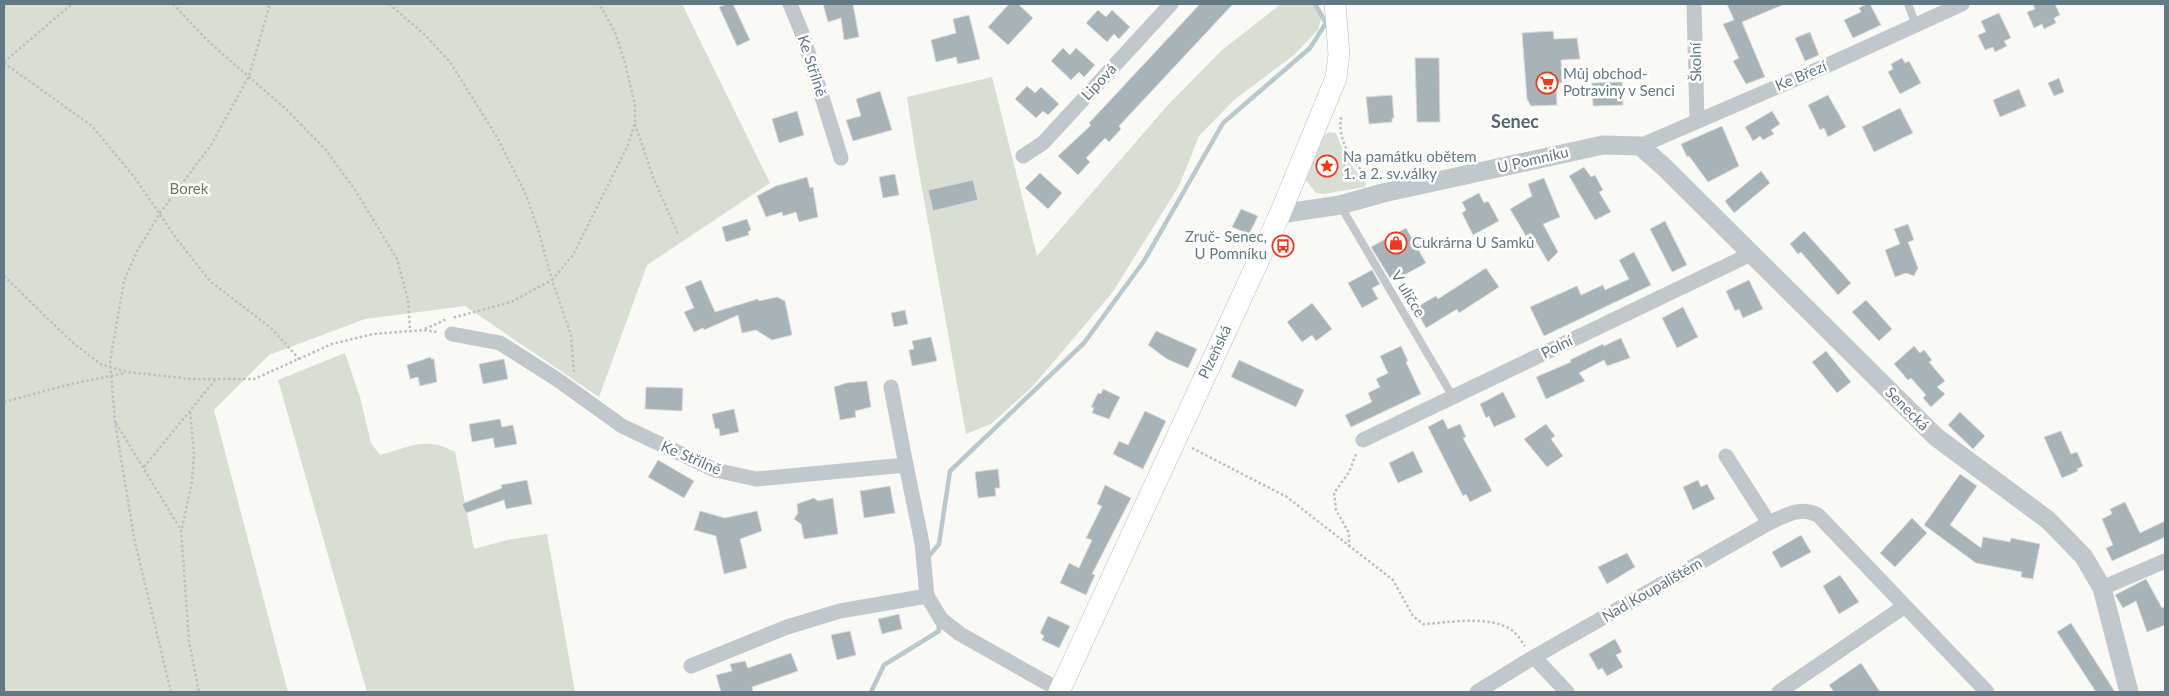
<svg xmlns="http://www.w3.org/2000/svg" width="2169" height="696" font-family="Lato,sans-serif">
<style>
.green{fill:#d9ded5}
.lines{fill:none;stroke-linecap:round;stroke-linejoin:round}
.stream{stroke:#b8c8cb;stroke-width:4.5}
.building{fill:#a8b3b8;stroke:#dbdad8}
.secondary-casing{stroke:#b3bbbf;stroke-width:22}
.path{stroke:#bbbfc2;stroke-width:2.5;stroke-dasharray:2.5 2.5;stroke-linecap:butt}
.service{stroke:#c1c7ca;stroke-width:8}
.minor{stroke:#c1c7ca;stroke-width:15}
.tertiary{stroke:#c1c7ca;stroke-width:19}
.secondary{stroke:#fff;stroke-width:21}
.labels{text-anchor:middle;stroke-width:5;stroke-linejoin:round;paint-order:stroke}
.street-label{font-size:15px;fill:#627883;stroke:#fff}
.poi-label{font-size:15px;fill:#627883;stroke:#fff;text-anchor:start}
.park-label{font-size:15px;fill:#697a61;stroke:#fff}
.quarter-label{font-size:18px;font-weight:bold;fill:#54656e;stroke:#fff}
</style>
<rect width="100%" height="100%" fill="#f9f9f6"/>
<path class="green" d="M4 4H682L770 183 647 265 599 397 465 306 365 319 269 355 214 410 288 692H4Z
M1281 4H1318L1322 15 1318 30 1294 55 1234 100 1199 136 1179 186 1112 293 1033 386 991 424 966 434 915 149 907 97 992 77 1037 256 1167 106 1222 50Z
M1329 132 1336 133 1347 160 1366 183 1365 187 1324 194 1316 193 1306 180 1321 138Z
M345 353 360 397 371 443 380 455C410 447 426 436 455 452L474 549 507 540 547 534 575 692H367L278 380Z"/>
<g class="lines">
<path class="stream" d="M928 557 939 544 950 471 1084 343 1144 261 1223 123 1310 48 1326 23 1315 4
M871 692 884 665 939 631 938 621"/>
</g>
<path class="building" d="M727 4H733L750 40 737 46 719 7Z
M823 4H853L859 37 844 40 841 18 828 22Z
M1009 4H1018L1033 18 1008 45 988 27Z
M1200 4H1233L1119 126 1121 129 1109 142 1105 138 1086 158 1090 162 1078 175 1058 156 1091 125 1089 123Z
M1727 4H1785L1742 22 1765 77 1746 84 1733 61 1739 58 1723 24 1734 20Z
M1867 4H1870L1881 25 1853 38 1844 20 1861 12 1859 8Z
M2033 4H2055L2060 15 2054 18 2056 23 2044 29 2042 24 2034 28 2027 12 2035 9Z
M1098 10 1106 17 1112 10 1130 27 1119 39 1114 34 1107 42 1086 23Z
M1999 13 2011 38 2004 41 2007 46 1995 52 1993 47 1985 50 1978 35 1986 32 1981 21Z
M969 15 980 59 958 64 956 57 936 62 931 40 956 33 953 19Z
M1553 31 1554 39 1577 38 1580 59 1561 60 1562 83H1556L1557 105 1531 106 1527 99 1522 33Z
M1810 32 1819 55 1805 61 1795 38Z
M1063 48 1070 55 1076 48 1095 65 1084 77 1079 72 1071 80 1051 61Z
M1415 58H1439L1440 122H1417Z
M1902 58 1905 63 1909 61 1921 83 1900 94 1888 72 1893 69 1891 64Z
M2059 78 2064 92 2054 96 2048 83Z
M1622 82 1623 105 1593 106 1592 83Z
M1027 86 1035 93 1041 87 1059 104 1048 115 1043 111 1036 118 1015 99Z
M2019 89 2026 106 2000 117 1993 100Z
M880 91 892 130 853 141 846 120 861 116 856 99Z
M1392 95 1394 118H1392V122L1369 124 1366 97Z
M1828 95 1846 127 1828 137 1824 128 1820 130 1808 105Z
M1900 108 1913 133 1874 152 1862 127Z
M797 111 804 135 779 143 772 119Z
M1772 111 1780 124 1771 130 1774 134 1763 140 1760 136 1753 141 1745 127Z
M1722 126 1739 166 1708 182 1689 156 1687 157 1681 144Z
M1584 167 1591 177 1595 175 1603 190 1599 192 1611 212 1595 220 1569 176Z
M1761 171 1770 183 1734 213 1725 201Z
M1040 173 1062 193 1048 209 1025 188Z
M895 174 899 195 883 198 879 177Z
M807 177 810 188 813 187 818 217 799 222 796 212 783 216 782 212 766 217 757 196 776 186Z
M1544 178 1560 217 1543 224 1558 252 1548 262 1531 233 1526 236 1510 209 1532 196 1528 184Z
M973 180 978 200 933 211 928 190Z
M1479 193 1484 203 1488 201 1499 221 1473 235 1462 213 1466 210 1462 202Z
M1241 209 1258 216 1249 234 1232 227Z
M747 219 751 230 748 232 749 235 726 242 722 227Z
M1665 221 1687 265 1672 272 1650 229Z
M1908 224 1914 240 1908 242 1918 268 1914 276 1906 273 1895 277 1885 250 1900 244 1894 229Z
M1406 228 1426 263 1399 278 1397 274 1390 278 1371 247Z
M1804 231 1851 283 1838 295 1801 252 1798 254 1790 244Z
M1634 252 1651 285 1544 336 1530 307 1577 286 1581 295 1603 285 1605 290 1629 279 1619 260Z
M1486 268 1499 287 1459 313 1457 309 1426 328 1415 308 1436 296 1438 299Z
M1372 270 1380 284 1372 288 1378 299 1362 308 1348 283Z
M701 280 715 312 758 299 759 301 777 297 785 301 792 335 772 340 756 330 742 333 738 315 704 330 703 328 694 332 684 312 694 308 685 287Z
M1749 280 1763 309 1743 318 1739 309 1735 311 1726 291Z
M1866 300 1892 329 1879 341 1852 312Z
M1312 303 1332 329 1316 341 1312 335 1302 342 1287 322Z
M1683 307 1698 337 1677 348 1662 318Z
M905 310 908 324 894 327 891 313Z
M1156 331 1197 349 1188 368 1167 359 1148 345Z
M931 337 937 361 912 366 909 350 914 349 912 341Z
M1621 338 1630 358 1607 366 1604 360 1579 373 1585 381 1546 399 1536 377 1571 362 1570 360 1603 344 1604 346Z
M1401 346 1408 361 1406 362 1421 394 1351 427 1345 415 1372 402 1368 393 1380 387 1376 379 1388 373 1380 356Z
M1914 346 1920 353 1924 350 1932 360 1929 362 1945 381 1937 387 1945 394 1931 407 1923 398 1926 395 1911 378 1908 380 1894 364Z
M1826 351 1851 382 1837 393 1812 362Z
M431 357V359H434L437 382 420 386 418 377 410 379 407 365Z
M504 359 508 379 483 384 479 364Z
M1239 360 1304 390 1296 407 1231 377Z
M867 381 871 407 855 411 856 417 840 420 834 387 846 383Z
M646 387 683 388 682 411 645 409Z
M1103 389 1120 397 1109 419 1092 413 1094 408 1091 407 1098 393 1101 394Z
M1503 392 1516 417 1494 427 1489 416 1486 418 1480 404Z
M734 409 739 432 720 436 719 429 715 428 712 414Z
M1145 411 1166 421 1143 469 1113 454 1119 441 1128 445Z
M1960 412 1985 436 1973 449 1948 425Z
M500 419 502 427 513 425 517 444 495 448 493 438 472 442 469 424Z
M1443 419 1448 429 1460 424 1466 437 1463 438 1492 491 1470 502 1466 494 1463 496 1428 427Z
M1546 424 1555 436 1551 439 1563 456 1547 467 1524 439Z
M2061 431 2071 454 2077 452 2083 466 2077 469 2078 471 2062 478 2044 437Z
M1413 451 1423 472 1398 483 1389 463Z
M658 460 694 481 684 498 648 477Z
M998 469 1000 488H995L996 496 978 498 975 472Z
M1960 474 1977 486 1950 525 1981 548 1983 537 2010 542 2011 538 2040 544 2033 579 2021 577 2022 572 1976 563 1924 525Z
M527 480 532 504 506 509 504 500 466 513 462 504 502 488 501 485Z
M1698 480 1701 487 1707 484 1715 499 1693 510 1683 487Z
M1105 485 1131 498 1092 574 1095 575 1086 595 1060 583 1069 563 1079 568 1092 540 1086 538 1102 506 1097 504Z
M890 486 895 513 864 518 860 491Z
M814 498 818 501 833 498 838 534 804 539 801 524 794 519 798 513 797 504Z
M2125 502 2140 533 2165 521V537L2112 561 2106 548 2113 545 2102 519 2112 514 2110 509Z
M700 511 725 518 757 511 762 531 740 539 747 568 724 574 716 536 694 530Z
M1912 518 1927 533 1895 567 1880 553Z
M1801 535 1811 552 1781 568 1772 552Z
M1627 553 1635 567 1607 584 1598 567Z
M1840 575 1859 602 1839 614 1823 586Z
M2146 579 2162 608 2165 606V625L2147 632 2136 601 2123 608 2115 595Z
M899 614 902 629 882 634 878 619Z
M1048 616 1070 626 1059 648 1042 640 1044 636 1040 633Z
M2071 623 2115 692H2096L2057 632Z
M850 631 856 655 837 660 831 635Z
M1615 639 1622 652 1616 655 1623 667 1607 676 1602 668 1598 670 1589 654Z
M791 653 798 671 752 687 753 692H721L716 675 732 671 730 664 745 661 748 668Z
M1861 663 1880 692H1834L1829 685Z"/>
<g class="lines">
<g class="secondary-casing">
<path id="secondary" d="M1059 692 1280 214 1336 78 1339 54 1335 4"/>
</g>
<path class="path" d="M173 4 209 42 287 110 325 149 355 190 397 259 408 300 410 331
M389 4 424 34 450 62 497 137 526 195 538 229 552 280 511 302 452 318
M4 62 72 4
M4 63 92 126 135 178 176 238 210 281 271 328 299 359
M1341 117C1337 141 1353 163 1370 179
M635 124 653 177 678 234
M4 276 73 343 102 365 128 372 191 379H254L332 344 373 334 424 330 437 332
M425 329 447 319
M574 372 571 335 552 280 573 255 628 145 635 122V105L625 63 615 32 599 4
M4 402 71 384 126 373
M116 423 181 530 189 641 199 692
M1192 448 1287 497 1393 580 1413 616 1423 624C1449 623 1490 614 1513 631 1518 635 1522 642 1525 646
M144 467 215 380
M182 528 192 482 194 454 190 410
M1349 547V533L1336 510 1334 493 1349 472 1356 454
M171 692 134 538 115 422 110 362 124 281 136 253 160 213 211 145 249 76 270 4"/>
<path class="service" d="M1908 4 1916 25
M1340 205 1453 397"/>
<path class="minor" d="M790 4 802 33 841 158
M1694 4 1697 120
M1640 146 1828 65 1962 4
M1023 156 1043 143 1171 4
M452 334 500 343 558 380 622 426 715 470 756 479 906 465 922 543 927 596 941 619 960 634 1063 692
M891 387 906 465
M1363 440 1751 254
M1726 456 1769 523
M2102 588 2165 561
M1534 657 1769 523C1787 515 1799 506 1818 515L1987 692
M691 666 787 627 840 611 927 596
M1477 692 1534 657 1567 692
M1779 692 1905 606"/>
<path class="tertiary" d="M1280 214 1340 205 1383 193 1603 145 1640 146 1663 166 1936 437 2048 520 2084 557 2102 588 2129 692"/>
<use href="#secondary" class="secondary"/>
</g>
<defs>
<g id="supermarket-ring" transform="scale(1.125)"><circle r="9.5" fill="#fff" stroke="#ee3921" stroke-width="1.5"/><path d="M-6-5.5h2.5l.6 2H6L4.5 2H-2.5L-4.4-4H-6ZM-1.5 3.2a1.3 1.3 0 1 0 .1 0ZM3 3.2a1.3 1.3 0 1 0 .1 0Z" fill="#ee3921"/></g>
<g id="sight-ring" transform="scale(1.125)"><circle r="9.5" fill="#fff" stroke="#ee3921" stroke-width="1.5"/><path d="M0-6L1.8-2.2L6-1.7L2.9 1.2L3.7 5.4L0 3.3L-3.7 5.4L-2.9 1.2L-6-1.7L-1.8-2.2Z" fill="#ee3921"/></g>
<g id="shop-ring" transform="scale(1.125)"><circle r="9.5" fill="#fff" stroke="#ee3921" stroke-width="1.5"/><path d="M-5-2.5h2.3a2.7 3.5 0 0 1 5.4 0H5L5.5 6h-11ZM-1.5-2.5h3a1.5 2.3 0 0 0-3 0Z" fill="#ee3921"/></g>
<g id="bus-ring" transform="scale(1.125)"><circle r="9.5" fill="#fff" stroke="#ee3921" stroke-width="1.5"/><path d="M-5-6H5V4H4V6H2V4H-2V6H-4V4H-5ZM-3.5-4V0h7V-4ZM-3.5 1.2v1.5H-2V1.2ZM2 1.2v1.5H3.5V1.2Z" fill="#ee3921"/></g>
</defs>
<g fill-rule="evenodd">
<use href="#supermarket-ring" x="1547" y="83"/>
<use href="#sight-ring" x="1327" y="166"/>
<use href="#shop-ring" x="1396" y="243"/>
<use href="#bus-ring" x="1283" y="246"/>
</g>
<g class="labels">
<g class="street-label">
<text transform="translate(1696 62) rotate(-91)" y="5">Školní</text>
<text transform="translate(812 66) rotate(72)" y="5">Ke Střílně</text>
<text transform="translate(1801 76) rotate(-23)" y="5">Ke Březí</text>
<text transform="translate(1099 82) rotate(-47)" y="5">Lipová</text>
<text transform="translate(1533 160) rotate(-13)" y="5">U Pomníku</text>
<text transform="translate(1408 294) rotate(59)" y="5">V uličce</text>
<text transform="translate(1557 347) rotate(-26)" y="5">Polní</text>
<text transform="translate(1215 352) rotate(-65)" y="5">Plzeňská</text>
<text transform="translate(1907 409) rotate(45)" y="5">Senecká</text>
<text transform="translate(691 458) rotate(23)" y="5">Ke Střílně</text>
<text transform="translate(1652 590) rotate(-30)" y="5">Nad Koupalištěm</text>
</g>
<g class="poi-label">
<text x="1563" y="79">Můj obchod-<tspan x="1563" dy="17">Potraviny v Senci</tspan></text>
<text x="1343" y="162">Na památku obětem<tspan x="1343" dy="17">1. a 2. sv.války</tspan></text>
<text x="1267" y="242" text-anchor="end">Zruč- Senec,<tspan x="1267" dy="17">U Pomníku</tspan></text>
<text x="1412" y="248">Cukrárna U Samků</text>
</g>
<g class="park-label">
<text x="189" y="194">Borek</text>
</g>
<g class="quarter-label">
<text x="1515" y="128">Senec</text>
</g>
</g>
<rect width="2169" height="696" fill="none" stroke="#627883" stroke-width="10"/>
</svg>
